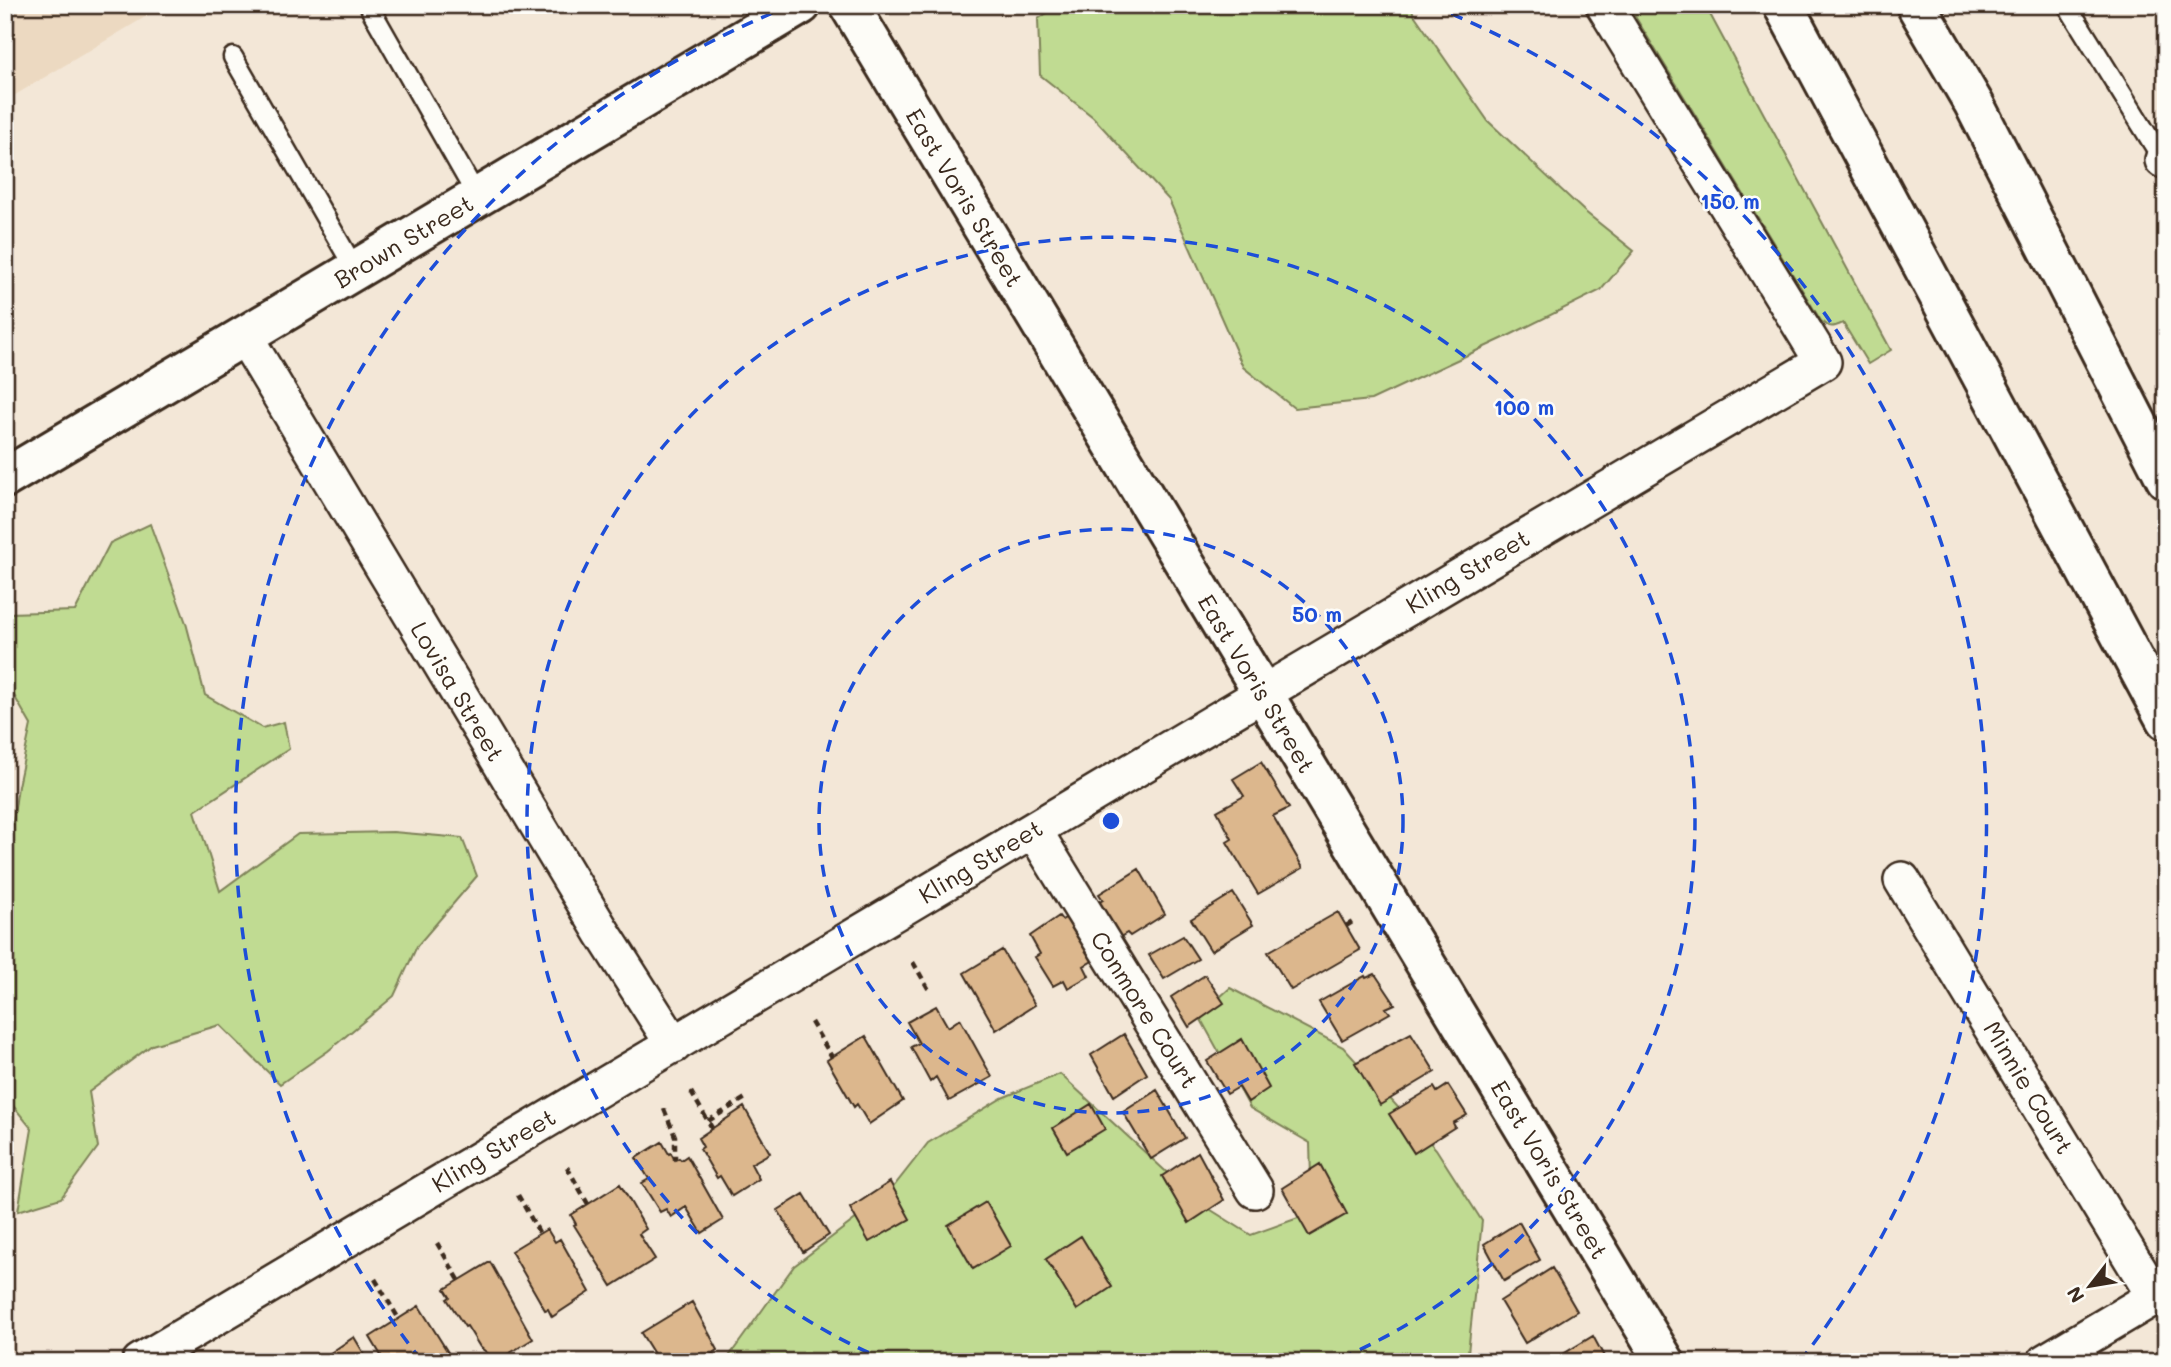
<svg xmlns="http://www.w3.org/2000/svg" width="2171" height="1367" font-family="Mali,sans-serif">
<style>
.built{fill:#ecd9c1}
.green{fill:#c0db92;stroke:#7e8258;stroke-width:2}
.building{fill:#dcb78d;stroke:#3b2a1e;stroke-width:2}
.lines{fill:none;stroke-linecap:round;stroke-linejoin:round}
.lane-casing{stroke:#3b2a1e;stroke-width:23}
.street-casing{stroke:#3b2a1e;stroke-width:40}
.secondary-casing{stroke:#3b2a1e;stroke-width:44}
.highway-casing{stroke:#3b2a1e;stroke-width:44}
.path{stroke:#3b2a1e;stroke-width:4.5;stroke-dasharray:7 5;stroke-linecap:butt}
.lane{stroke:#fdfcf7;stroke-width:18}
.street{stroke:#fdfcf7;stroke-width:35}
.secondary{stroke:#fdfcf7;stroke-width:38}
.highway{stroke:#fdfcf7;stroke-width:38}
.ring{fill:none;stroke:#1d4ed8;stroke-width:3.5;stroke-dasharray:12 9}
.labels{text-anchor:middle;stroke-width:5;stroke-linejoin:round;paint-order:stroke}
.street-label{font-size:24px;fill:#3b2a1e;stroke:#fdfcf7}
.centre{fill:#1d4ed8;stroke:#fdfcf7;stroke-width:3.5}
.ring-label{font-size:21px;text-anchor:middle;font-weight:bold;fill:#1d4ed8;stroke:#fdfcf7;stroke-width:5;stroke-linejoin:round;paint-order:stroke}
</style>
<rect width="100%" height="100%" fill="#f3e7d7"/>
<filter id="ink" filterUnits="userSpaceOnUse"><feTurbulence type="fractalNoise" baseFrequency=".0143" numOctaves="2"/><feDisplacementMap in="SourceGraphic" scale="14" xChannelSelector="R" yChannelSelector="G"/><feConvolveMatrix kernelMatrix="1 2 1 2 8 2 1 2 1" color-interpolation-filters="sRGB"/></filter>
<g filter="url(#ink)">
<path class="built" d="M5 5H165L5 101Z"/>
<path class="green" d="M1059 5H1412L1413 13 1488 121 1584 211 1634 251 1601 290 1506 337 1371 400 1294 408 1243 367 1169 200 1093 117 1040 75 1038 19Z
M1628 5H1705L1891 350 1868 364 1843 323C1834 327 1830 329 1821 321Z
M150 524 186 623 205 695 262 728 284 722 289 749 195 811 220 891 298 834 393 832 462 838 477 876 417 946 394 996 328 1051 280 1084 220 1025 152 1045 89 1092 98 1147 61 1198 18 1211 32 1129 5 1096V880L18 786 31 725 5 680V616L8 613 75 611 110 543Z
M1230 988 1343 1047 1436 1149 1482 1221 1467 1362H725L794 1266 887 1195 928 1143 1002 1098 1060 1074 1200 1203 1251 1235 1312 1213 1310 1143 1250 1108 1199 1016Z"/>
<path class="building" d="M1261 762 1289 808 1273 816 1303 868 1258 894 1227 842 1232 839 1217 811 1244 796 1233 779Z
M1139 869 1165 914 1130 936 1127 933 1112 942 1091 907 1103 900 1099 894Z
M1233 893 1253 925 1211 951 1191 919Z
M1338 912 1360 950 1291 990 1268 952Z
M1070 915 1096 959 1084 966 1089 976 1068 988 1064 980 1053 986 1035 957 1040 954 1030 936 1059 916 1062 920Z
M1183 936 1198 959 1164 979 1149 955Z
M1002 950 1035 1005 996 1030 964 973Z
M1375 974 1395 1004 1386 1008 1390 1013 1342 1040 1319 1002 1365 976 1366 978Z
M1205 975 1224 1003 1189 1027 1171 997Z
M936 1006 948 1027 960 1019 992 1077 949 1101 936 1077 930 1082 911 1047 919 1043 907 1022Z
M1411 1033 1435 1072 1380 1105 1355 1063Z
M1124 1034 1147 1074 1114 1096 1091 1055Z
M866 1036 903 1101 869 1124 857 1104 854 1107 827 1060Z
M1242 1039 1269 1088 1248 1102 1239 1087 1227 1094 1207 1061Z
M1448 1085 1467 1115 1453 1123 1455 1127 1414 1153 1389 1114 1434 1087 1437 1092Z
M1157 1090 1185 1138 1151 1159 1123 1112Z
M1091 1104 1105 1129 1067 1152 1053 1128Z
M744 1107 770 1153 751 1164 759 1179 732 1196 720 1176 717 1178 700 1149 703 1147 698 1138Z
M662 1142 669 1154 671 1153 675 1160 679 1158 681 1160 687 1156 723 1220 702 1233 686 1207 671 1217 666 1209 660 1212 642 1183 649 1179 636 1158Z
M1198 1152 1224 1200 1189 1223 1162 1176Z
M1320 1164 1347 1214 1309 1236 1282 1188Z
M890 1182 910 1219 869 1242 850 1208Z
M620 1184 646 1229 639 1234 655 1259 612 1286 574 1225 576 1224 571 1215Z
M804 1194 829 1235 803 1252 778 1210Z
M986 1202 1011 1246 973 1269 948 1225Z
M1519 1222 1540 1260 1504 1281 1484 1244Z
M547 1229 555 1242 560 1239 590 1292 552 1317 548 1309 545 1310 511 1251Z
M1081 1236 1112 1287 1077 1310 1046 1259Z
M490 1262 533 1339 497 1361 480 1347 467 1326 465 1327 447 1299 450 1297 445 1289Z
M1552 1268 1577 1311 1525 1343 1500 1301Z
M692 1302 718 1350 699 1362H659L641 1333Z
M419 1306 454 1362H385L370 1337Z
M1593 1336 1607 1362H1550Z
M354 1337 369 1362H330L326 1356Z"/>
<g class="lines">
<g class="lane-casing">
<path id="lane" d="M2067 5 2163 160
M371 10 478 198
M233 57 356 271"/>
</g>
<g class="street-casing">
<path id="street" d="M2163 160 2166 158
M245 337 602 932 674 1045
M1034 831 1255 1190
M1902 880 2155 1297
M140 1362C702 1030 1260 692 1823 362L1604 5
M2045 1362 2166 1290"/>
</g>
<g class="secondary-casing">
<path id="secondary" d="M849 5 1665 1362
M5 478 801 5"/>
</g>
<g class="highway-casing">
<path id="highway" d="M1783 5 2166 720
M1916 5 1974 104 2166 479"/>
</g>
<path class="path" d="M1346 926 1354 921
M913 962 929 990
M811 1022 832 1057
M691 1092 712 1128
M664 1109 675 1136V1160
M708 1121 747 1097
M567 1167 588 1204
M518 1195 540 1234
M437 1243 459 1280
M375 1279 399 1319
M244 1356 248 1362"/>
<use href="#lane" class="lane"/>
<use href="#street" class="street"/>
<use href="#secondary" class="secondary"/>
<use href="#highway" class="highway"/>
</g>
</g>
<g class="ring">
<circle cx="1111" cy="821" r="292"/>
<path d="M888 1361A584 584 0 1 1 1334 1361"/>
<path d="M421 1360A876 876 0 0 1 790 6M1432 6A876 876 0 0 1 1801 1360"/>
</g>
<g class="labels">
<g class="street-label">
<text transform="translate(964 198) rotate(59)" y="8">East Voris Street</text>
<text transform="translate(404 242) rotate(-31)" y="8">Brown Street</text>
<text transform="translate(1468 572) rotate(-31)" y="8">Kling Street</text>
<text transform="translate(1256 684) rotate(59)" y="8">East Voris Street</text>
<text transform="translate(457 692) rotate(59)" y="8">Lovisa Street</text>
<text transform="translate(981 862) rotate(-31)" y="8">Kling Street</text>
<text transform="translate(1144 1010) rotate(58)" y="8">Conmore Court</text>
<text transform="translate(2028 1088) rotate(59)" y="8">Minnie Court</text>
<text transform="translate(494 1151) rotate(-31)" y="8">Kling Street</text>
<text transform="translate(1549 1170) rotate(59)" y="8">East Voris Street</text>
</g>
</g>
<circle cx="1111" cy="821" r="10" class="centre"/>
<g class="ring-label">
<text x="1730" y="209">150 m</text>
<text x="1524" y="415">100 m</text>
<text x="1317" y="622">50 m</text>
</g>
<rect width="2171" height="1367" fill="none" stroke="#fdfcf7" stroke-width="28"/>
<rect x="14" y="14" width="2143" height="1339" fill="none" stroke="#3b2a1e" stroke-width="2.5" filter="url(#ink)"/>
<g transform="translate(2090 1286) rotate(239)" stroke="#fdfcf7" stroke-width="5" paint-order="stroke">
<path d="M0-5L12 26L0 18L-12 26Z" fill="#3b2a1e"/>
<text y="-10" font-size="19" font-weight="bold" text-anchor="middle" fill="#3b2a1e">N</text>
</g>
</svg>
